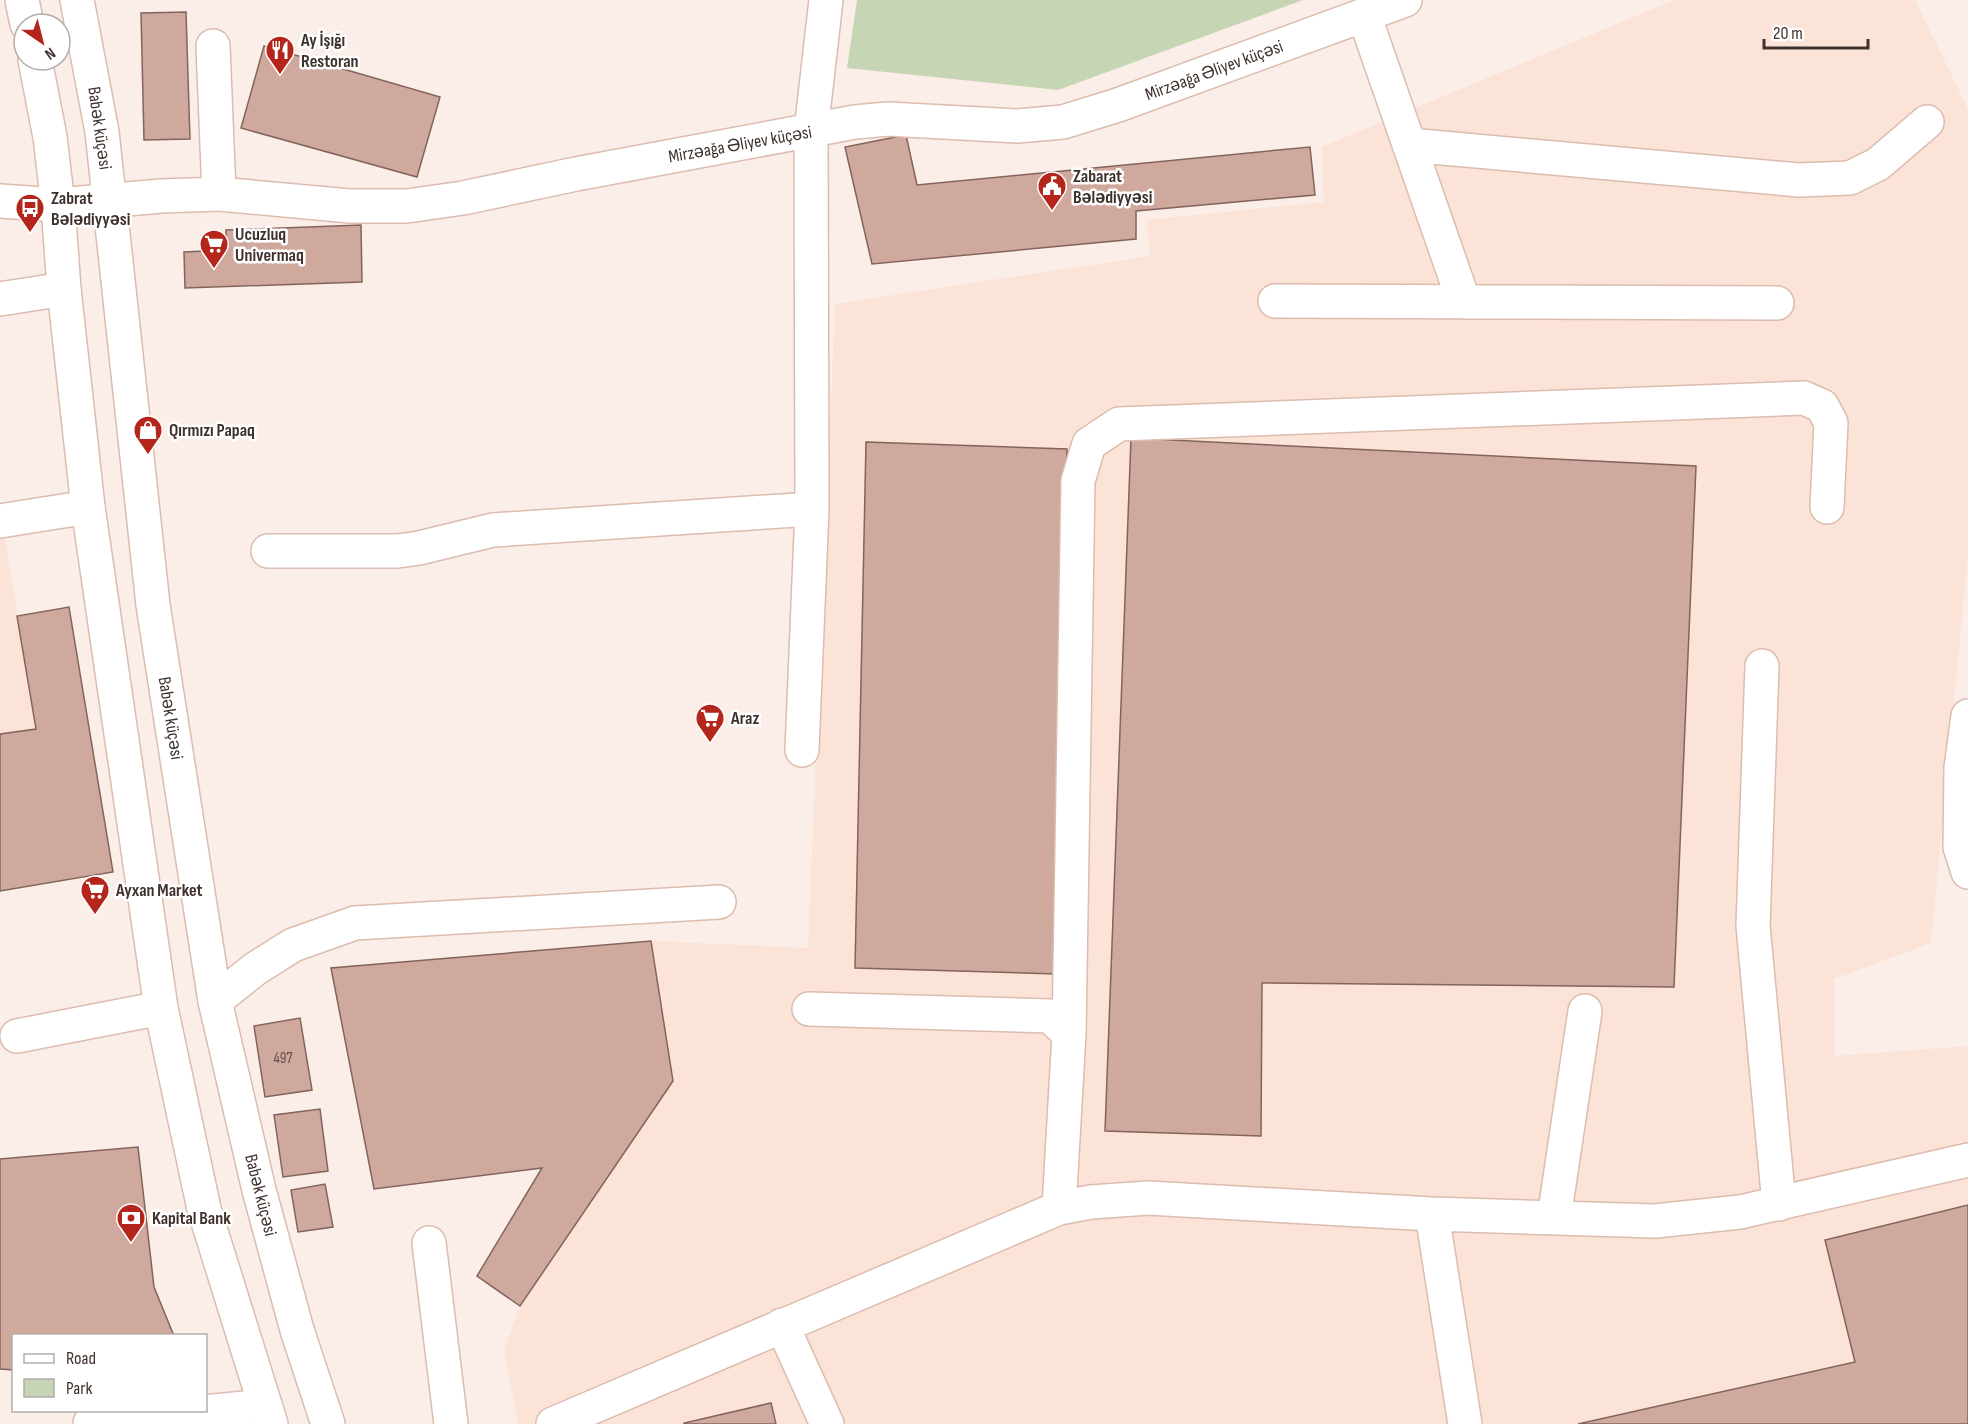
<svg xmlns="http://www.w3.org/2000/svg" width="1968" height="1424" font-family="'Sofia Sans Condensed',sans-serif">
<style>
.built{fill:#fce3d8}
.green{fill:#c6d5b4}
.building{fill:#cfa89e;stroke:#83645c;stroke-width:1.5}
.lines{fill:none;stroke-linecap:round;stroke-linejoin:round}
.minor-casing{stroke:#dcbcae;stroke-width:36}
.major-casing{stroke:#dcbcae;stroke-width:36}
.minor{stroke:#fff;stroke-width:33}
.major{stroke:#fff;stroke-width:33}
.labels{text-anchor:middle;stroke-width:5;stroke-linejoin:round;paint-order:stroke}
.number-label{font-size:15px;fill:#635049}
.poi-label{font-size:18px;font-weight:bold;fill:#3f322d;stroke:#fff;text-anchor:start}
.street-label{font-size:18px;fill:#3f322d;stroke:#fff}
</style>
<rect width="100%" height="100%" fill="#fbede7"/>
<path class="built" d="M1674 0H1915L1968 109V555L1931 943 1834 979V1056L1968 1046V1424H518L504 1350 520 1306 673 1081 651 941 808 948 835 304 1150 256 1147 220 1324 202 1322 147Z
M0 506 36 729 0 734Z"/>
<path class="green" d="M857 0H1303L1058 90 847 68Z"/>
<path class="building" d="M186 12 190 139 144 140 141 13Z
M264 46 440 97 417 177 241 128Z
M906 135 917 185 1310 147 1315 195 1136 211V239L872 264 845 147Z
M361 225 362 282 185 288 184 252 226 250V230Z
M1131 438 1696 466 1674 987 1262 983 1261 1136 1105 1131Z
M866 442 1067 449 1056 974 855 968Z
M69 607 113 872 0 891V734L36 729 17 616Z
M651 941 673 1081 520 1306 477 1276 542 1168 374 1189 331 968Z
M300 1018 312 1090 265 1097 254 1026Z
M320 1109 328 1171 283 1177 274 1115Z
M138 1147 154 1287 174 1336H14V1370L0 1369V1159Z
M325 1184 333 1227 298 1232 291 1190Z
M1968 1205V1424H1578L1855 1362 1825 1240Z
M771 1403 776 1424H684V1423Z"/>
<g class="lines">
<g class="minor-casing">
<path id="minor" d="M1364 15 1464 302
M213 46 219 194
M1409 145 1799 180 1850 178 1878 164 1927 122
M0 201 58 205 161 196 219 194 350 206H407L463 198 576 174 855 122 888 119 1017 126 1063 122 1118 105 1405 0
M0 299 64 289
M1275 301 1777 303
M0 521 88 507
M268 551H398L419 548 493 530 812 509
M1762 666 1753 926 1779 1204
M1968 716 1961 768 1960 847 1968 872
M802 750 812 509 811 131 826 0
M215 1001 255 969 293 945 355 923 719 902
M809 1009 1050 1016 1069 1034 1059 1208
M1069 1034 1078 481 1089 444 1119 424 1804 398 1822 406 1831 423 1827 507
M17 1036 161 1008
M1432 1214 1465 1424
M1554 1218 1585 1011
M429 1243 451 1424
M782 1325 827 1424
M90 1423 265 1406
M553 1424 1059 1208 1091 1202 1148 1198 1432 1214 1655 1221 1740 1212 1968 1160"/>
</g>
<g class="major-casing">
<path id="major" d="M22 0 27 24
M77 0 102 132 153 605 215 1001 259 1190 297 1330 328 1424
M35 60 50 137 58 205 64 289 88 507 161 1008 204 1209 271 1424"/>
</g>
<use href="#minor" class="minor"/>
<use href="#major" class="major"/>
</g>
<defs>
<g id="restaurant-pin" transform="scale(1.5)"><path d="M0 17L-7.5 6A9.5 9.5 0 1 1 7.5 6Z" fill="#b4251c" stroke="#fff"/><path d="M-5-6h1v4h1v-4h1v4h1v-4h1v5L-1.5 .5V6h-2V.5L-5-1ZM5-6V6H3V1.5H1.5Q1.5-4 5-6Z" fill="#fff"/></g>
<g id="civic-pin" transform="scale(1.5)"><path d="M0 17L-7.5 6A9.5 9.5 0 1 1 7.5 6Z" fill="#b4251c" stroke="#fff"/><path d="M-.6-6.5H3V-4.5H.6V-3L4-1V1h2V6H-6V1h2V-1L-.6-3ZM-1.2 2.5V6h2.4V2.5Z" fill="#fff"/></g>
<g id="bus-pin" transform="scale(1.5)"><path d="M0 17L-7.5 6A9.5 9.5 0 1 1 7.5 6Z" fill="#b4251c" stroke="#fff"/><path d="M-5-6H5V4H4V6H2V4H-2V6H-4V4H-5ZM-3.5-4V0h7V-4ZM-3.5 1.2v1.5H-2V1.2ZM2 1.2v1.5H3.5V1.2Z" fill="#fff"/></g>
<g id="supermarket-pin" transform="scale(1.5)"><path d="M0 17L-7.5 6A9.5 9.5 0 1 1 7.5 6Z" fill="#b4251c" stroke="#fff"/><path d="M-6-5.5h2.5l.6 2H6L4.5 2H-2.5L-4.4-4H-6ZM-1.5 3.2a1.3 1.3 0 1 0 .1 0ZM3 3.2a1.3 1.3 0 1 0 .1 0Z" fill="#fff"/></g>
<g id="shop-pin" transform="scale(1.5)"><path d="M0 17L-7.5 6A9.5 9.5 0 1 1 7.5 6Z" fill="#b4251c" stroke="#fff"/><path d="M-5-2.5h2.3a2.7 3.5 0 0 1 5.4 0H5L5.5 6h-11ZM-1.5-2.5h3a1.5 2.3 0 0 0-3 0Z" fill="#fff"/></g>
<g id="bank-pin" transform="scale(1.5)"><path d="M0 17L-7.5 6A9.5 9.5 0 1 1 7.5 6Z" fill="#b4251c" stroke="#fff"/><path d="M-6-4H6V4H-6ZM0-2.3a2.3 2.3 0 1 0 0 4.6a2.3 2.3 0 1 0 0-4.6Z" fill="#fff"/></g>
</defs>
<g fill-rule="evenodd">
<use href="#restaurant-pin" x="280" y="50"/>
<use href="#civic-pin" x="1052" y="186"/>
<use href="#bus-pin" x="30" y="208"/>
<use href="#supermarket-pin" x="214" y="244"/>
<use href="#shop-pin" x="148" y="430"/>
<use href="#supermarket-pin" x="710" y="718"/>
<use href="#supermarket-pin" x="95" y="890"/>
<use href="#bank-pin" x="131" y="1218"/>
</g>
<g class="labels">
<g class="number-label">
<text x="283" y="1063">497</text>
</g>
<g class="poi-label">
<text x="301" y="46">Ay İşığı<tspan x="301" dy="21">Restoran</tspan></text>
<text x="1073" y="182">Zabarat<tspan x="1073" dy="21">Bələdiyyəsi</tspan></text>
<text x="51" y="204">Zabrat<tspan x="51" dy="21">Bәlәdiyyәsi</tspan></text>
<text x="235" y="240">Ucuzluq<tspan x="235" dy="21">Univermaq</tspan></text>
<text x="169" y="436">Qırmızı Papaq</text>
<text x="731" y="724">Araz</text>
<text x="116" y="896">Ayxan Market</text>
<text x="152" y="1224">Kapital Bank</text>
</g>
<g class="street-label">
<text transform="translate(1214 70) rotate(-20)" y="6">Mirzəağa Əliyev küçəsi</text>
<text transform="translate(100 128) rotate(82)" y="6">Babək küçəsi</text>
<text transform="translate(740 144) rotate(-10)" y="6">Mirzəağa Əliyev küçəsi</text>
<text transform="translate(171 718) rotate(81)" y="6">Babək küçəsi</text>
<text transform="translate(261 1195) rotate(76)" y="6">Babək küçəsi</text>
</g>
</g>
<rect x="12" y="1334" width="195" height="78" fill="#ffffff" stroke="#b2adab" stroke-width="1.5"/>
<rect x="24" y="1354" width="30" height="9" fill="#ffffff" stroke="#b2adab" stroke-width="1.5"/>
<text x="66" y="1364" font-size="18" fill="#3f322d">Road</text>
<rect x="24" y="1379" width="30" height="18" fill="#c6d5b4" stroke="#b2adab" stroke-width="1.5"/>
<text x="66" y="1394" font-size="18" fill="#3f322d">Park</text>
<g transform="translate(42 42) rotate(145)"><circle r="28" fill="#ffffff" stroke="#b2adab" stroke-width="1.5"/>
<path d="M0-4.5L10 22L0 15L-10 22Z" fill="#b4251c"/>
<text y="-9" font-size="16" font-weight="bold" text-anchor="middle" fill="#3f322d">N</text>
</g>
<path d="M1764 39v9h104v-9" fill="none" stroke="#3f322d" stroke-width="3"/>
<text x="1773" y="39" font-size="18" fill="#3f322d" stroke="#ffffff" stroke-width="4.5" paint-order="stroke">20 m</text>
</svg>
